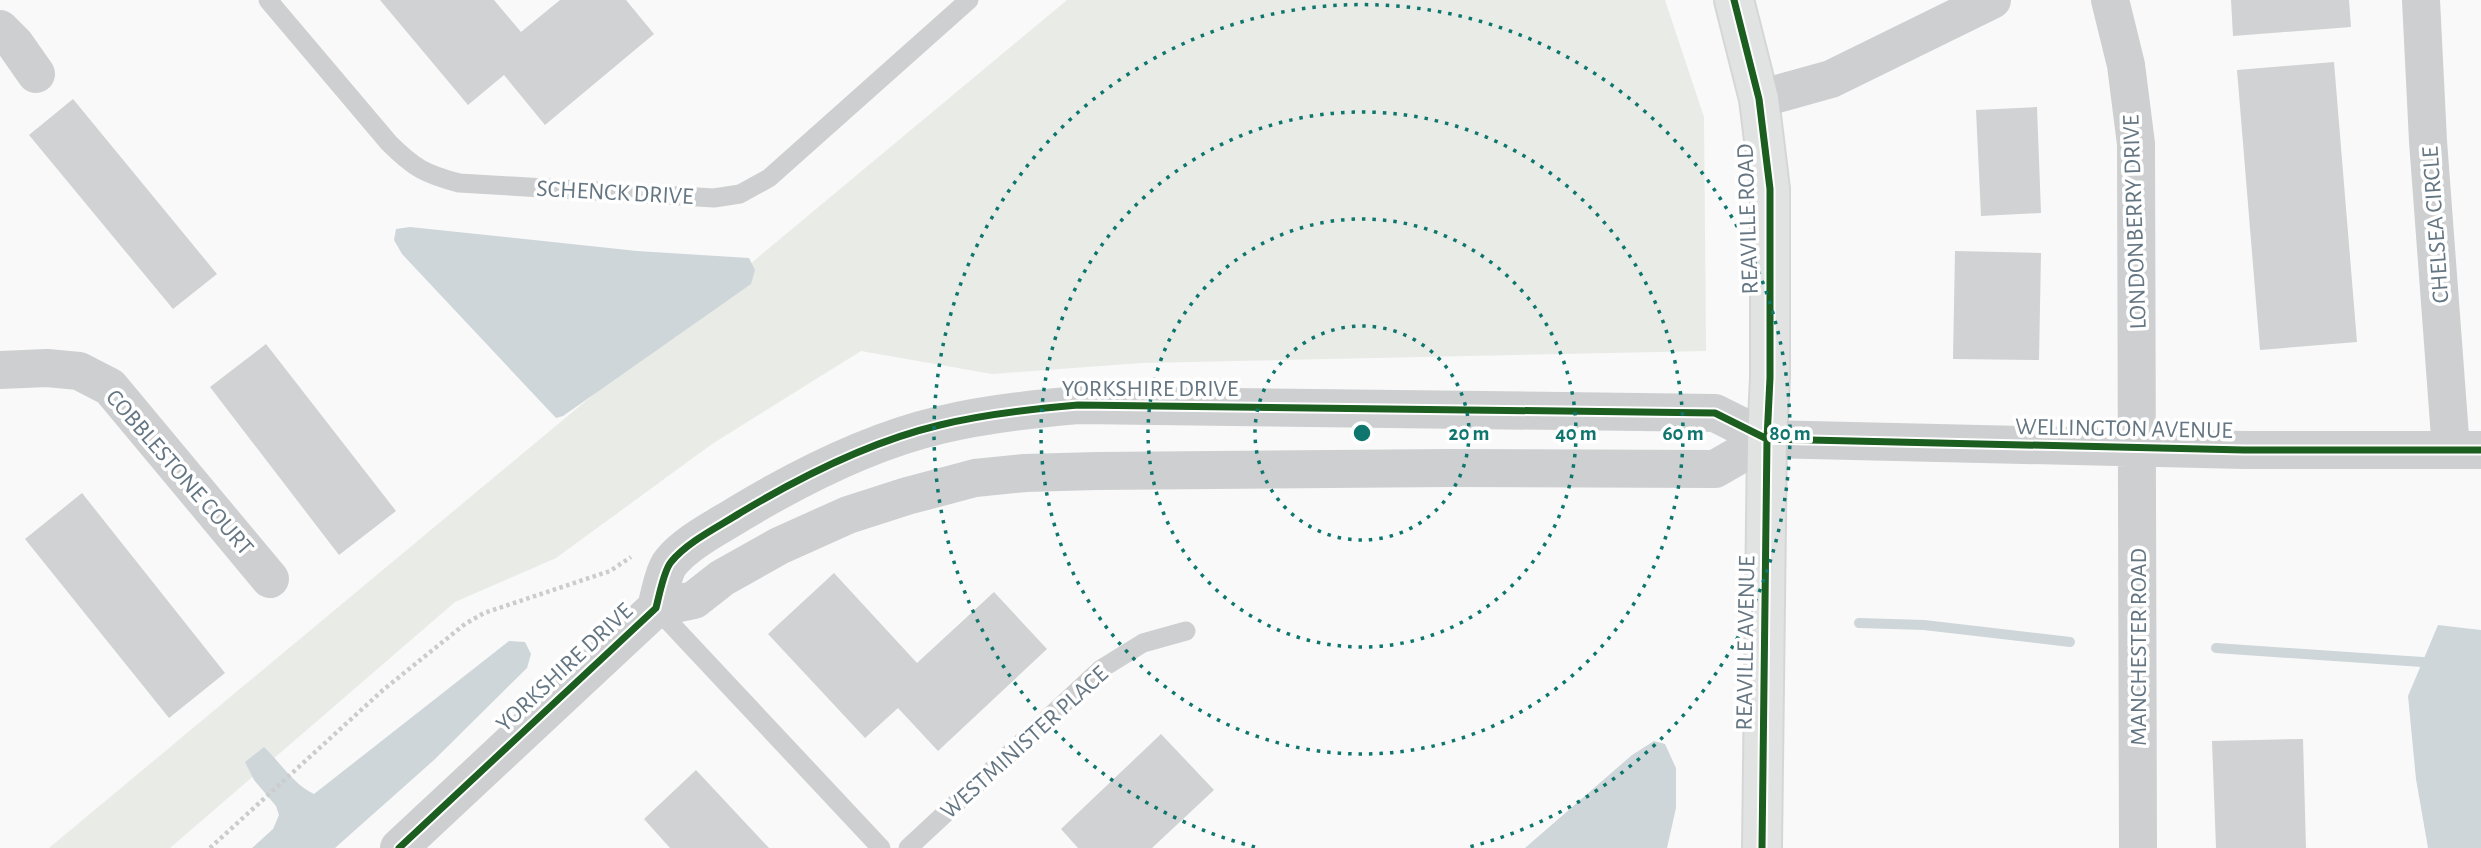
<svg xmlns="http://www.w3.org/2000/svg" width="2481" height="848" font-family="'Alegreya Sans',sans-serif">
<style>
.green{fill:#e8ebe6}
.water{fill:#ced6d9}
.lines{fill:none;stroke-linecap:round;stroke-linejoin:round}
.stream{stroke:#ced6d9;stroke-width:10}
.building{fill:#d0d2d3}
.secondary-casing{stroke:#d5d6d7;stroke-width:42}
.path{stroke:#cbcccd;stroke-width:4.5;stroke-dasharray:3.5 3.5;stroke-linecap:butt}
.lane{stroke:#cecfd0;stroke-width:19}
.street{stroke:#cecfd0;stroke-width:38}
.secondary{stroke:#e1e2e2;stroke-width:38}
.cycleway-casing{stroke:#fff;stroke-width:11}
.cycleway{stroke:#1b5e20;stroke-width:7}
.ring{fill:none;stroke:#0f766e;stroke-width:3.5;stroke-dasharray:3.5 7}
.labels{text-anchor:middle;stroke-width:7;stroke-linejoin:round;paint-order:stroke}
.street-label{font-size:24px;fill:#657683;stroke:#fff}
.centre{fill:#0f766e;stroke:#fff;stroke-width:3.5}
.ring-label{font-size:21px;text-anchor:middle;font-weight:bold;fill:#0f766e;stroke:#fff;stroke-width:7;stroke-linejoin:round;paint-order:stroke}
</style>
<rect width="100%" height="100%" fill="#f9f9f9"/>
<path class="green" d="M1067 0H1665L1704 117 1706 351 1141 363 992 374 861 351 712 444 556 558 455 602 170 848H49Z"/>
<path class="water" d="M410 227 637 251 749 258 755 270 751 284 563 416 556 418 402 254 394 240 396 229Z
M2438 625 2481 630V848H2428L2416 779 2408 696Z
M509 641 525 642 531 654 527 668 434 760 335 848H252L273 829 279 815 276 806 254 780 245 762 264 747C280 762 294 785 314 794Z
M1654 741 1665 744 1676 768V808L1667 848H1525L1632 755Z"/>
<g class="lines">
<path class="stream" d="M1859 623 1924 625 2070 642
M2216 648 2437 663"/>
</g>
<path class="building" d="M380 0H494L521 32 560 0H626L654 34 545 125 504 75 468 105Z
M2231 0H2349L2351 27 2233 36Z
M2334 62 2357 342 2260 350 2237 70Z
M73 99 217 274 173 309 29 135Z
M2037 107 2041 213 1981 216 1976 110Z
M1955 251 2041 253 2039 360 1953 359Z
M266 344 396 511 339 555 210 387Z
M82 493 225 673 169 718 25 539Z
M834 573 917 663 994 592 1047 649 938 751 898 708 865 738 768 634Z
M1161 734 1214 790 1152 848H1078L1061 829Z
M2303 739 2306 848H2216L2212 741Z
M696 770 769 848H670L644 819Z"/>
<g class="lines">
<g class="secondary-casing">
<path id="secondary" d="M1734 0 1759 99 1770 189V378L1767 439 1762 848"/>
</g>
<path class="path" d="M210 848 383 690 465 624 484 613 610 571 631 557"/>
<path class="lane" d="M268 0 389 143C414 168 425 174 459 183L714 198 740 194 769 178 969 0
M656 608 881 848
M908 848 1101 669 1143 643 1186 631"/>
<path class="street" d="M2110 0 2126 65 2136 144 2138 848
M2421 0 2428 141 2451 450
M0 29 15 44 36 74
M1759 99 1831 79 1992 0
M0 370 47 368 79 371 110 387 270 579
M656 608 694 600 722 578 779 546 848 515 907 496 975 478 1025 473 1097 471 1449 468 1715 469 1767 439
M399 848 656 608C659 596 664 570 671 562 687 542 718 527 740 513 800 477 872 441 940 425 985 414 1031 409 1078 405L1715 413 1767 439 2244 450H2481"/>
<use href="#secondary" class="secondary"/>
<g class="cycleway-casing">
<path id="cycleway" d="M1734 0 1759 99 1770 189V378L1767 439 1762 848
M399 848 656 608C659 596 664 570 671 562 687 542 718 527 740 513 800 477 872 441 940 425 985 414 1031 409 1078 405L1715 413 1767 439 2244 450H2481"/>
</g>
<use href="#cycleway" class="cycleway"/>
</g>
<g class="ring">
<circle cx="1362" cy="433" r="107"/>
<circle cx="1362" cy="433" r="214"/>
<circle cx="1362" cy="433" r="321"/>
<path d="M1255 847A428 428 0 1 1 1469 847"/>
</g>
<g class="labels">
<g class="street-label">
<text transform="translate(615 192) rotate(3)" y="8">SCHENCK DRIVE</text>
<text transform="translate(1747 219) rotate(-92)" y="8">REAVILLE ROAD</text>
<text transform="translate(2134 222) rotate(-92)" y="8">LONDONBERRY DRIVE</text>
<text transform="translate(2435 225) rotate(-94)" y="8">CHELSEA CIRCLE</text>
<text x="1150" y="396">YORKSHIRE DRIVE</text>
<text transform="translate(2124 428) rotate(1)" y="8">WELLINGTON AVENUE</text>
<text transform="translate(180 472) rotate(49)" y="8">COBBLESTONE COURT</text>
<text transform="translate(1745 643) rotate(-89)" y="8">REAVILLE AVENUE</text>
<text transform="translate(2138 647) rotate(-90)" y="8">MANCHESTER ROAD</text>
<text transform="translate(564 667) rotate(-43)" y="8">YORKSHIRE DRIVE</text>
<text transform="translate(1024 742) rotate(-42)" y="8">WESTMINISTER PLACE</text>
</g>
</g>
<circle cx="1362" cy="433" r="10" class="centre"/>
<g class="ring-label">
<text x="1469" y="440">20 m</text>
<text x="1576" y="440">40 m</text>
<text x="1683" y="440">60 m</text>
<text x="1790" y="440">80 m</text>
</g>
</svg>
